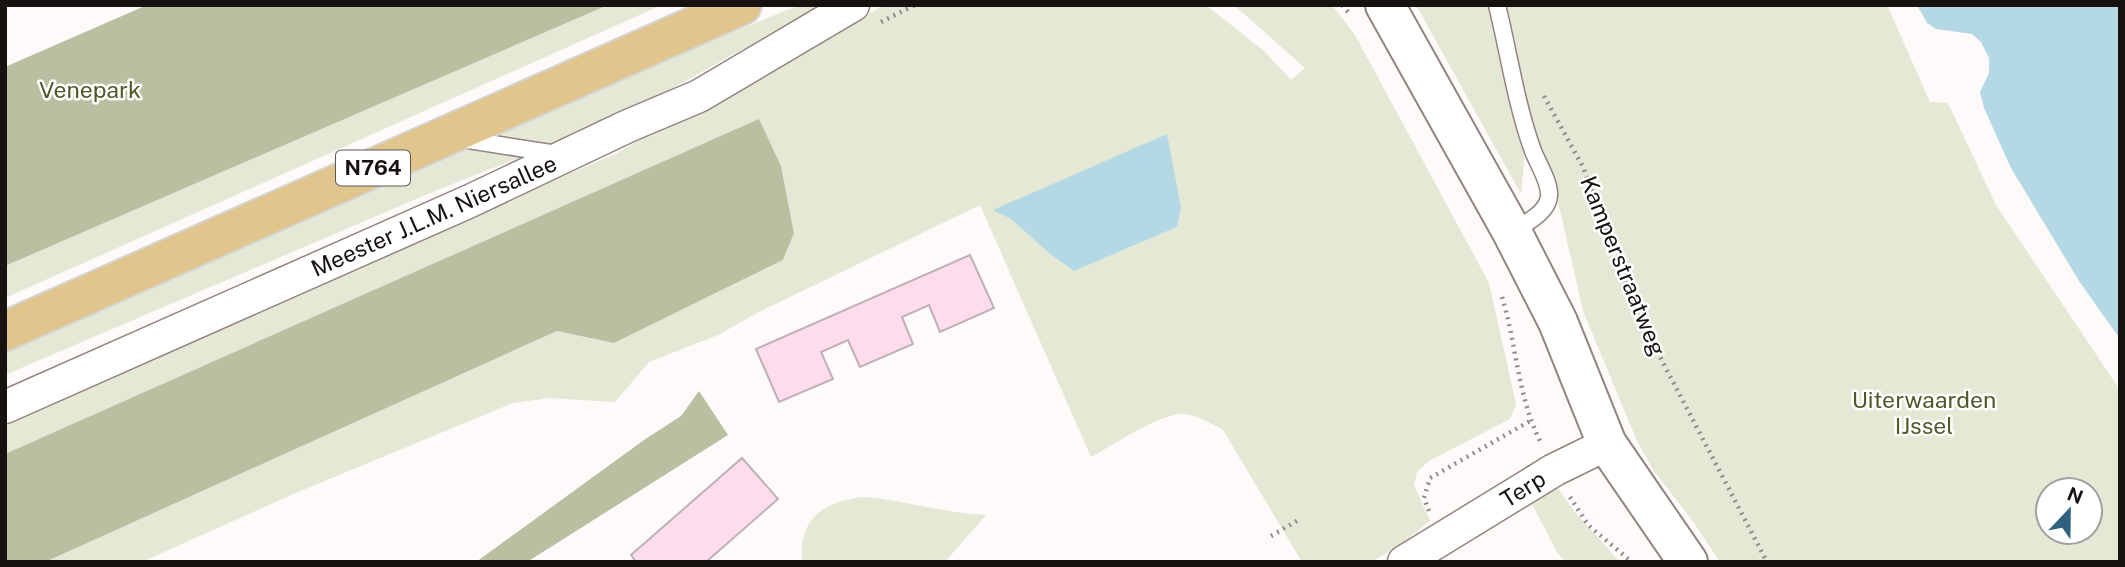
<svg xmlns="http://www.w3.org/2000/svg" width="2125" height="567" font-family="'Public Sans',sans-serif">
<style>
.green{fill:#e4e8d4;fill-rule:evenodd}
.forest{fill:#babfa1}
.water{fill:#b4d8e4}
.building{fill:#fedceb;stroke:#bfb1b7;stroke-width:2}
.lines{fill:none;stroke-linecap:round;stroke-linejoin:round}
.service-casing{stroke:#92847f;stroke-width:19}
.minor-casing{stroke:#92847f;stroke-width:35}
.secondary-casing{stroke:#92847f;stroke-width:42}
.primary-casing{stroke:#d5d4d4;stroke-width:42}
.path{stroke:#918d8c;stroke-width:4.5;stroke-dasharray:2 5;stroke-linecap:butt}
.service{stroke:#fff;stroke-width:16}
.minor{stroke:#fff;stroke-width:32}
.secondary{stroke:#fff;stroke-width:38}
.primary{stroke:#e0c58c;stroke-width:38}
.labels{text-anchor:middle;stroke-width:5;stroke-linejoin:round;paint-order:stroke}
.shield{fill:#fff;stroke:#5d5958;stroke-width:2}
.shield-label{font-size:21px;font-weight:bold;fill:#171210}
.park-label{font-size:23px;fill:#515827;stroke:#fff}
.street-label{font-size:23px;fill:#171210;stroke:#fff}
</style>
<rect width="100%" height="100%" fill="#fdfaf9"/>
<path class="green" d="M608 5H662L5 298V266Z
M800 5H822L617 119 435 191 5 375V346L648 66Z
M885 5H1206L1264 51 1291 80 1305 68 1234 5H1332L1355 35 1489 283 1516 404 1510 419 1429 461 1417 472 1414 485 1430 521 1397 547 1371 562H1302L1223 430C1210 423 1196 414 1181 414 1158 415 1113 445 1091 457L980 205 759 312 718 335 649 362 615 402 550 398 513 403 298 492 142 562H45L557 331 614 343 783 260 794 232 781 166 759 120 5 454V420L353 265 618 153 694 106ZM994 210 1177 227 1074 271 1050 254 1011 219Z
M1416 5H1489L1503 76 1525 151 1521 194Z
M1506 5H1887L1930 102 1948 103 1996 205 2120 390V562H1720L1692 520 1653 470 1637 441 1583 311 1555 188 1538 143 1520 72ZM2048 490H2090V532H2048Z
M1558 488 1575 512 1620 562H1565L1557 552 1531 502Z
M866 497C907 501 945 513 986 515L945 562H802C798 517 826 500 866 497Z"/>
<path class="forest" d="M147 5H608L5 266V67Z
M759 119 781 166 794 233 783 260 614 343 557 331 45 562H5V454Z
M699 391 728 435 527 562H476L644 440 681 416Z"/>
<path class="water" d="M1917 5H2120V339L2079 281 2011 168 1984 108 1980 92 1989 73V58L1981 42 1972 34 1936 29 1927 23Z
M1167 134 1181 208 1177 227 1074 271 1050 254 1011 219 993 210Z"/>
<path class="building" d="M970 255 994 308 940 332 929 305 902 317 913 344 860 367 848 340 821 352 833 379 779 402 756 349Z
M742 458 778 499 706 562H636L631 555Z"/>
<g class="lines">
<g class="service-casing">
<path id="service" d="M1497 5C1509 54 1516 104 1533 151 1538 164 1550 182 1549 196 1548 213 1524 224 1512 232
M462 139 557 154"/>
</g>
<g class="minor-casing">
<path id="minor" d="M5 407 470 201 628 126 699 96 853 5
M1404 562 1554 470 1607 444"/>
</g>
<g class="secondary-casing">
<path id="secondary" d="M1385 5 1512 232 1558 322 1607 444 1688 562"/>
</g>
<g class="primary-casing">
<path id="primary" d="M5 331 742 5"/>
</g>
<path class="path" d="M1342 5 1351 15
M881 22 915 5
M1544 96 1583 167 1635 309 1767 562
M1502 297C1517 346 1517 395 1541 443
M1570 497 1588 525 1632 562
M1429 511 1424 498 1430 478 1530 421
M1271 536 1300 519"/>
<use href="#service" class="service"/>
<use href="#minor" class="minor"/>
<use href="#secondary" class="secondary"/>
<use href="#primary" class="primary"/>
</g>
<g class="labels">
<rect class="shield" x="336" y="150.5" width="74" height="35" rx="5"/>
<g class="shield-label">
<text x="373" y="175">N764</text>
</g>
<g class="park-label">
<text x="90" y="98">Venepark</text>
<text x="1924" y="408">Uiterwaarden<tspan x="1924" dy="26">IJssel</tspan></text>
</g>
<g class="street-label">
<text transform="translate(434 216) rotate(-24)" y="8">Meester J.L.M. Niersallee</text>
<text transform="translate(1623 266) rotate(68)" y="8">Kamperstraatweg</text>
<text transform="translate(1523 489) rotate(-32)" y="8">Terp</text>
</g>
</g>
<rect width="2125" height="567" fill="none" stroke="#171210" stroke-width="14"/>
<g transform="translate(2069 511) rotate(22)"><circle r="33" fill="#ffffff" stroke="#a2a09f" stroke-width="2"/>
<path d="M0-5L12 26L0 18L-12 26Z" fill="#2e617e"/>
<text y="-10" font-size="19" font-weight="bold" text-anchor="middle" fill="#171210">N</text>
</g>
</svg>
